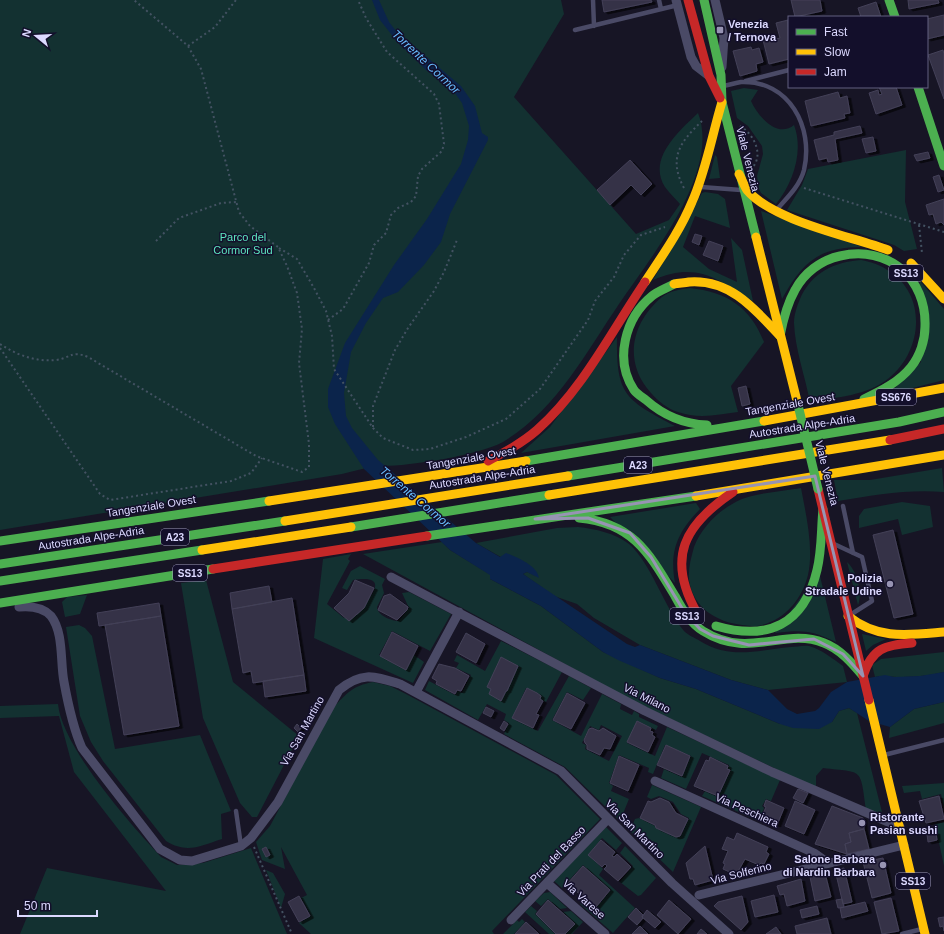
<svg xmlns="http://www.w3.org/2000/svg" width="944" height="934" font-family="Helvetica,sans-serif">
<style>
.green{fill:#133131;fill-rule:evenodd}
.water{fill:#0b244b}
.building{fill:#363346;stroke:#434058;filter:url(#shadow)}
.lines{fill:none;stroke-linecap:round;stroke-linejoin:round}
.path{stroke:#435262;stroke-width:2;stroke-dasharray:2 3;stroke-linecap:butt}
.lane{stroke:#4a4a66;stroke-width:4.5}
.street{stroke:#4a4a66;stroke-width:9}
.fast{stroke:#4caf50;stroke-width:9}
.slow{stroke:#ffc107;stroke-width:9}
.jam{stroke:#c62828;stroke-width:9}
.fast-bridge{stroke:#4caf50;stroke-width:9}
.marked{fill:none;stroke:#9794b3;stroke-width:3;stroke-linejoin:round}
.poi-dot{fill:#9794b3;stroke:#130f2b;stroke-width:1.5}
.labels{text-anchor:middle;stroke-width:3;stroke-linejoin:round;paint-order:stroke}
.shield{fill:#130f2b;stroke:#a09cbf;stroke-width:1}
.shield-label{font-size:10px;font-weight:bold;fill:#dcd9ff}
.poi-label{font-size:11px;font-weight:bold;fill:#dcd9ff;stroke:#130f2b;text-anchor:start}
.street-label{font-size:11px;fill:#dcd9ff;stroke:#130f2b}
.park-label{font-size:11px;fill:#5de7c0;stroke:#130f2b}
.water-label{font-size:12px;font-style:italic;fill:#67bdff;stroke:#130f2b}
</style>
<defs>
<filter id="shadow"><feDropShadow dx="3.5" dy="2" stdDeviation="0" flood-color="#0009"/></filter>
</defs>
<rect width="100%" height="100%" fill="#171525"/>
<path class="green" d="M0 0H561L564 14 514 97 636 234 669 220 680 204C675 198 669 193 665 187 647 159 679 131 698 113 721 172 650 258 619 304 585 354 556 410 503 442 479 455 410 466 383 466 369 466 355 471 342 474L0 530Z
M744 88 758 90 751 101C757 115 777 139 794 125 804 151 793 183 776 204L761 193 759 189 757 176 763 154 762 146 748 126 737 118 731 91Z
M906 150 905 202 917 249 904 251 894 245 787 210 802 185 808 169Z
M715 155 717 157 720 178 709 179Z
M705 192 718 194 725 199 730 228 695 216 683 247 709 269 737 282 731 238 742 250 753 301C717 279 697 261 653 280L702 193Z
M761 211 862 247C818 247 802 263 782 299Z
M861 260C871 262 881 265 889 271 928 296 922 352 889 378 867 396 837 397 810 402 805 376 795 349 794 323 794 315 797 306 800 299 811 273 834 262 861 260Z
M920 281 944 309V380L889 394 921 362Z
M690 288C727 292 750 307 764 342L731 386 738 412C717 415 698 419 678 412 668 409 658 401 651 393 623 362 631 323 662 297 669 291 681 289 690 288Z
M617 337C616 396 626 400 675 426L521 453 550 427Z
M942 468 944 492C908 489 874 495 838 501L834 480H870Z
M801 488C806 515 814 548 808 575 802 600 783 622 757 626 753 627 747 625 742 625 717 622 693 608 689 580 688 569 691 558 694 547 702 526 721 508 742 499 756 493 785 491 801 488Z
M902 502 930 506 933 527 902 535 898 519 859 528V516L864 509Z
M696 503 700 509C678 532 669 550 675 583L610 517Z
M578 527C595 529 615 533 629 544 651 563 664 607 684 631 688 635 695 638 700 641 731 660 757 650 791 647 796 647 803 645 809 646 821 649 833 659 843 666L847 682 768 690 731 680 640 645 594 618 577 604 554 596 523 574 527 572 538 578 476 543 557 528Z
M442 542 450 550 491 575 490 579 541 606 603 652 660 678 696 689 780 724 832 722 839 711 849 708 857 713 882 812 878 814 866 809C860 767 864 773 823 768L816 776V788L631 700 363 554Z
M351 554 348 559 350 561 327 604 344 618H352C364 605 397 573 353 580L347 590 342 588 351 571 360 566 385 579 382 585 384 593 377 607C377 615 391 621 399 621L409 608 402 593 409 592 451 614 430 651 392 631 379 655 406 670 414 655 424 662 413 683 314 638 323 559Z
M847 562C857 571 863 593 858 605Z
M819 572 836 642C810 630 803 630 775 633Z
M206 580 233 682 299 736 257 817H252L240 803 203 718 181 583Z
M87 595 80 614 65 617 62 602 67 597Z
M79 625 85 628 92 636 115 749 200 735 231 811 221 814 222 839C200 846 187 854 166 841L103 761 91 742 80 716 66 627Z
M862 634 886 639 873 645 866 651Z
M501 641 562 672 546 702 540 699 541 696 526 688 512 718 538 731 569 676 591 688 583 700 567 692 552 720 581 736 602 694 621 704 620 709 632 715 634 711 639 714V717L658 726 656 730 637 721 627 743 655 756 667 727 780 780 771 801 766 799 762 806 764 808 759 821 702 796 705 791 718 797 731 770 728 769 729 765 702 753 686 789 661 778 664 769 682 777 691 756 665 745 653 774 648 772 649 768 619 755 609 783 613 786 611 791 629 799 620 821 565 767 504 734 509 723 504 720 506 714 487 704 478 720 425 690 429 681 455 695 458 691 462 693 471 675 456 668 459 663 454 661 457 655 485 671ZM601 725 622 736 609 761 585 749 586 745 582 743 590 726 599 730Z
M944 652V672C928 676 913 677 897 677 889 677 883 675 875 677L872 665 881 659Z
M373 682 390 686 406 694 556 775 600 819 492 931 494 934H311L299 923 311 916 301 898 307 895 281 847 285 869 262 860 256 842 270 826 333 708C347 693 352 686 373 682Z
M944 702V723L889 738 890 727 914 709Z
M58 704C62 747 131 825 161 857L177 865 203 863 251 848 287 934H20L47 868 166 891 74 772 59 716 0 718V706Z
M944 783V808L941 794 922 799 920 791 904 793 902 786Z
M652 785 701 807 673 872 630 831 635 819 639 818 654 825 656 828 676 837 681 836 689 818 681 814 673 802 659 796 651 799 647 797Z
M944 822V866L935 824Z
M606 827 622 843 616 850 602 838 588 855 603 869 599 875 635 908 613 933 580 904 585 898 596 908 611 890 583 865 562 888 554 881Z
M625 846 656 878 641 895 638 896 620 882 633 866 620 853Z
M266 870 273 873 285 894 281 908Z
M550 892 567 908 560 909 548 899 541 906 535 901 544 893Z
M531 906 537 911 535 914 555 934H549L525 912Z
M571 911 583 922 572 934H566L575 923 563 912Z
M522 919 525 922 514 934H503L517 920 519 922Z"/>
<path class="water" d="M372 0H379L389 22 396 31 461 86 475 106 482 133 488 137V140L450 214 441 242 424 265 398 292 383 298 366 323 351 352 344 393 346 416 352 428 378 460 476 543 500 557 506 553C516 557 537 565 539 578L527 572 523 574 627 644 635 647 640 645 731 680 768 690 787 709 797 714 815 711 819 708 831 692 847 682 885 675 894 677 920 676 944 672V702L914 709 890 727 869 721 849 708 839 711 832 722 819 729 793 728 780 724 696 689 660 678 618 660 603 652 541 606 490 579V575L450 550 364 469 335 424 328 407V389L345 343 394 265 427 219 461 164 468 140 469 126 462 103 452 89 426 70 395 39 380 20Z"/>
<path class="building" d="M602 0H651L652 2 604 12Z
M791 0H820L822 11 795 17Z
M908 0H938L939 3 909 9Z
M876 2 881 17H861L858 8Z
M944 15V35L927 39V19Z
M788 20 789 59 769 64 763 40 768 39 769 41 780 38 776 23Z
M751 47 752 50 759 48 763 62 756 64 757 71 740 76 733 51Z
M943 50 944 54V99L928 55Z
M879 87H896L902 105 876 114 869 93 878 90 879 95 882 94Z
M838 92 840 98 847 96 850 113 844 114 845 118 811 126 805 101Z
M860 126 862 133 835 139 838 160 828 162 827 158 819 160 814 140 834 135V132Z
M873 137 876 151 866 153 862 139Z
M928 152 930 158 917 161 914 155Z
M630 160 652 184 641 195 631 185 610 205 597 190Z
M939 175 944 190 938 192 933 177Z
M944 199V225L941 222 936 224 933 214 929 215 926 205Z
M695 234 702 236 699 245 692 242Z
M709 241 723 246 718 261 703 255Z
M746 386 750 404 742 406 738 388Z
M893 530 913 614 894 618 873 535Z
M355 580 374 588 364 608 349 621 334 608 349 593Z
M269 586 272 602 232 609 230 593Z
M390 594 408 607 407 610 397 620 378 610 384 596Z
M292 598 304 675 253 683 251 671 243 673 232 609Z
M159 603 161 616 99 626 97 613Z
M161 616 179 726 124 735 105 625Z
M392 632 418 646 406 670 380 656Z
M466 633 485 644 476 663 456 652Z
M501 657 518 666 507 691H506L501 701 489 694 491 689 487 687Z
M439 664 455 668 469 676 461 691 457 690 455 694 436 684 437 681 432 678Z
M304 675 306 691 265 697 263 681Z
M527 688 537 693 541 696 540 699 543 701 536 714 539 715 533 728 512 718Z
M567 693 585 703 571 729 553 720Z
M486 707 494 711 491 717 483 713Z
M504 721 508 724 504 731 500 728Z
M637 721 651 728 650 731 653 732 652 735 655 737 648 752 627 742Z
M297 724 301 728 298 732 294 728Z
M592 728 599 731 603 728 616 736 610 749 604 748 600 755 587 749V745L585 743 584 740 589 729Z
M666 745 690 756 682 776 657 765Z
M619 756 639 765 628 791 610 783Z
M710 757 728 766 727 769 730 770 718 796 694 786 706 760 709 761Z
M798 789 808 793 803 803 793 798Z
M939 796 944 819 926 823 919 801Z
M660 798 669 802 676 813 688 819 680 836 676 837 656 828 655 825 640 818 648 801 651 802Z
M766 800 784 808 777 825 761 818 766 807 764 806Z
M795 801 815 810 804 834 785 826Z
M832 806 863 818 864 829 849 833 851 842 845 844 847 854 815 844Z
M864 829 869 849 847 854 845 844 851 842 849 833Z
M936 832 937 840 928 842 927 834Z
M737 833 768 847 766 852 769 854 764 864 761 863 759 865 745 859 736 875 723 869 725 864 723 863 728 851 722 849 727 837 734 840Z
M601 840 615 852 612 856 614 857 617 854 631 867 618 881 604 869 607 866 605 864 602 867 588 855Z
M705 846 713 880 695 885 693 879H690L686 863Z
M266 847 270 855 266 857 262 849Z
M883 858 891 893 872 898 863 862Z
M583 866 610 890 596 907 567 884Z
M844 868 852 902 843 904 835 870Z
M825 873 831 897 815 901 810 877Z
M801 879 805 901 787 906 784 894 780 895 777 886Z
M774 895 778 912 755 917 751 901Z
M299 896 310 916 299 922 288 902Z
M742 896 748 922 741 930 714 906 718 902Z
M891 898 899 931 882 934 874 902Z
M842 899 844 907 838 908 836 900Z
M548 900 575 924 565 934H556L536 914Z
M669 900 691 919 678 934 657 915Z
M865 902 868 911 842 918 840 908Z
M817 906 819 914 802 918 800 910Z
M636 908 643 915 642 917 643 918 637 925 628 917Z
M647 910 661 922 655 928 642 917Z
M944 917V931L943 926 940 927 938 918Z
M827 918 831 934H797L795 926Z
M526 922 539 934H515Z
M640 926 648 934H632Z
M776 927 781 934H766Z
M701 929 707 934H697Z"/>
<g class="lines">
<path class="path" d="M188 46 215 27 236 0
M740 126C754 134 765 156 751 169
M684 188C668 158 680 142 702 121
M804 188 944 232
M919 225 922 253
M156 241 179 218 221 203 236 202
M279 248 297 259 314 288 326 311 332 336 334 369 373 428 383 438 413 450 430 449 466 437 506 419 540 389 588 320 595 301 614 277 624 255 641 235 665 227
M328 320 343 309 369 263 374 245 386 233 391 215 398 208 411 202 416 196 418 176 422 169 442 151 444 144 439 104 434 94 387 52 366 18 358 0
M0 344C17 355 35 362 56 360 71 358 71 350 88 357L256 456 302 472 309 467V444L299 363 302 329 297 293 287 266 278 247 250 226 239 212 201 69 188 46 134 0
M0 348 100 494 110 500 231 481 251 473 262 458
M373 427V406L395 350 408 328 434 291 444 272 457 240
M254 847 292 934"/>
<path class="lane" d="M593 0 594 26
M659 0 661 9
M575 30 678 5
M746 81 789 70
M723 86C729 85 735 83 741 82 789 80 814 127 804 170 800 185 789 196 778 208
M701 187 741 190
M843 506 853 553
M834 544 862 557 872 601 850 615
M884 755 944 740
M236 811 241 846
M902 934 922 929"/>
<path class="street" d="M676 0 691 57 696 66 709 76
M715 0 724 38 722 67
M391 577 645 711 772 772 900 827
M19 607C30 606 43 607 51 616 64 633 60 662 64 682 68 704 73 728 82 748L160 849 180 860 192 861 241 846 251 838 278 802 339 690C362 671 374 676 400 684L561 771 672 883 729 934
M416 692 459 612
M655 781 814 853 828 863
M547 883 605 934
M699 895 904 845
M511 920 608 819"/>
<path class="fast" d="M704 0 721 75 722 102 756 237
M889 0 895 17
M918 87 944 166
M674 284C667 288 658 291 652 296 625 318 614 360 634 390 637 394 642 397 646 400 664 416 683 424 707 425
M780 336C783 320 787 304 795 290 804 273 821 260 840 256 888 245 927 278 925 327 925 340 920 356 911 367 899 382 881 391 864 399
M526 461 764 421
M568 476 899 422 944 412
M579 518C633 523 649 553 675 596 682 609 690 623 703 631 749 660 784 627 824 643 840 649 852 663 863 676
M351 527 549 495
M427 536 696 496
M0 541 269 501
M0 564 285 521
M0 581 202 550
M0 603 213 569
M716 626C768 641 804 625 817 570 822 550 821 529 823 509"/>
<path class="slow" d="M739 174C742 179 744 186 747 190 773 221 850 236 888 250
M756 237 798 405
M911 263 944 299
M645 282C662 256 680 231 692 202 706 171 712 135 722 102
M674 284C678 283 684 283 689 282 730 279 755 309 780 336
M764 421 944 388
M549 495 890 440
M696 496 944 455
M269 501 526 461
M285 521 568 476
M202 550 351 527
M848 616C878 640 908 635 944 632
M869 700 925 934"/>
<path class="jam" d="M688 0 709 76 720 98
M890 440 944 429
M488 461C505 452 522 443 537 430 583 389 611 332 645 282
M818 489 869 700
M213 569 427 536
M697 613C666 558 684 525 733 492
M863 676C872 648 885 645 912 643"/>
<path class="fast-bridge" d="M798 405 818 489"/>
</g>
<path class="marked" d="M815 476 863 676 843 654 814 639 749 645 713 636 700 629 685 613 651 557 630 533 588 518 535 519Z"/>
<g class="poi-dot">
<rect x="716" y="26" width="8" height="8" rx="2"/>
<circle cx="890" cy="584" r="4"/>
<circle cx="862" cy="823" r="4"/>
<circle cx="883" cy="865" r="4"/>
</g>
<g class="labels">
<g class="shield">
<rect x="889" y="265" width="34" height="16" rx="3"/>
<rect x="876" y="389" width="40" height="16" rx="3"/>
<rect x="624" y="457" width="28" height="16" rx="3"/>
<rect x="161" y="529" width="28" height="16" rx="3"/>
<rect x="173" y="565" width="34" height="16" rx="3"/>
<rect x="670" y="608" width="34" height="16" rx="3"/>
<rect x="896" y="873" width="34" height="16" rx="3"/>
</g>
<g class="shield-label">
<text x="906" y="277">SS13</text>
<text x="896" y="401">SS676</text>
<text x="638" y="469">A23</text>
<text x="175" y="541">A23</text>
<text x="190" y="577">SS13</text>
<text x="687" y="620">SS13</text>
<text x="913" y="885">SS13</text>
</g>
<g class="poi-label">
<text x="728" y="28">Venezia<tspan x="728" dy="13">/ Ternova</tspan></text>
<text x="882" y="582" text-anchor="end">Polizia<tspan x="882" dy="13">Stradale Udine</tspan></text>
<text x="870" y="821">Ristorante<tspan x="870" dy="13">Pasian sushi</tspan></text>
<text x="875" y="863" text-anchor="end">Salone Barbara<tspan x="875" dy="13">di Nardin Barbara</tspan></text>
</g>
<g class="street-label">
<text transform="translate(748 159) rotate(76)" y="4">Viale Venezia</text>
<text transform="translate(790 404) rotate(-10)" y="4">Tangenziale Ovest</text>
<text transform="translate(802 426) rotate(-9)" y="4">Autostrada Alpe-Adria</text>
<text transform="translate(471 458) rotate(-10)" y="4">Tangenziale Ovest</text>
<text transform="translate(827 473) rotate(76)" y="4">Viale Venezia</text>
<text transform="translate(482 477) rotate(-9)" y="4">Autostrada Alpe-Adria</text>
<text transform="translate(151 506) rotate(-9)" y="4">Tangenziale Ovest</text>
<text transform="translate(91 538) rotate(-9)" y="4">Autostrada Alpe-Adria</text>
<text transform="translate(647 698) rotate(27)" y="4">Via Milano</text>
<text transform="translate(302 731) rotate(-61)" y="4">Via San Martino</text>
<text transform="translate(747 810) rotate(24)" y="4">Via Peschiera</text>
<text transform="translate(635 829) rotate(45)" y="4">Via San Martino</text>
<text transform="translate(551 861) rotate(-46)" y="4">Via Prati del Basso</text>
<text transform="translate(741 873) rotate(-14)" y="4">Via Solferino</text>
<text transform="translate(584 899) rotate(42)" y="4">Via Varese</text>
</g>
<g class="park-label">
<text x="243" y="241">Parco del<tspan x="243" dy="13">Cormor Sud</tspan></text>
</g>
<g class="water-label">
<text transform="translate(426 62) rotate(43)" y="4">Torrente Cormor</text>
<text transform="translate(415 497) rotate(40)" y="4">Torrente Cormor</text>
</g>
</g>
<rect x="788" y="16" width="140" height="72" fill="#130f2b" stroke="#636080"/>
<rect x="796" y="29" width="20" height="6" fill="#4caf50" stroke="#636080"/>
<text x="824" y="36" font-size="12" fill="#dcd9ff">Fast</text>
<rect x="796" y="49" width="20" height="6" fill="#ffc107" stroke="#636080"/>
<text x="824" y="56" font-size="12" fill="#dcd9ff">Slow</text>
<rect x="796" y="69" width="20" height="6" fill="#c62828" stroke="#636080"/>
<text x="824" y="76" font-size="12" fill="#dcd9ff">Jam</text>
<g transform="translate(36 36) rotate(288)" stroke="#130f2b" stroke-width="3" paint-order="stroke">
<path d="M0-3L7 15L0 10L-7 15Z" fill="#dcd9ff"/>
<text y="-6" font-size="11" font-weight="bold" text-anchor="middle" fill="#dcd9ff">N</text>
</g>
<path d="M18 910v6h79v-6" fill="none" stroke="#dcd9ff" stroke-width="2"/>
<text x="24" y="910" font-size="12" fill="#dcd9ff" stroke="#130f2b" stroke-width="3" paint-order="stroke">50 m</text>
</svg>
